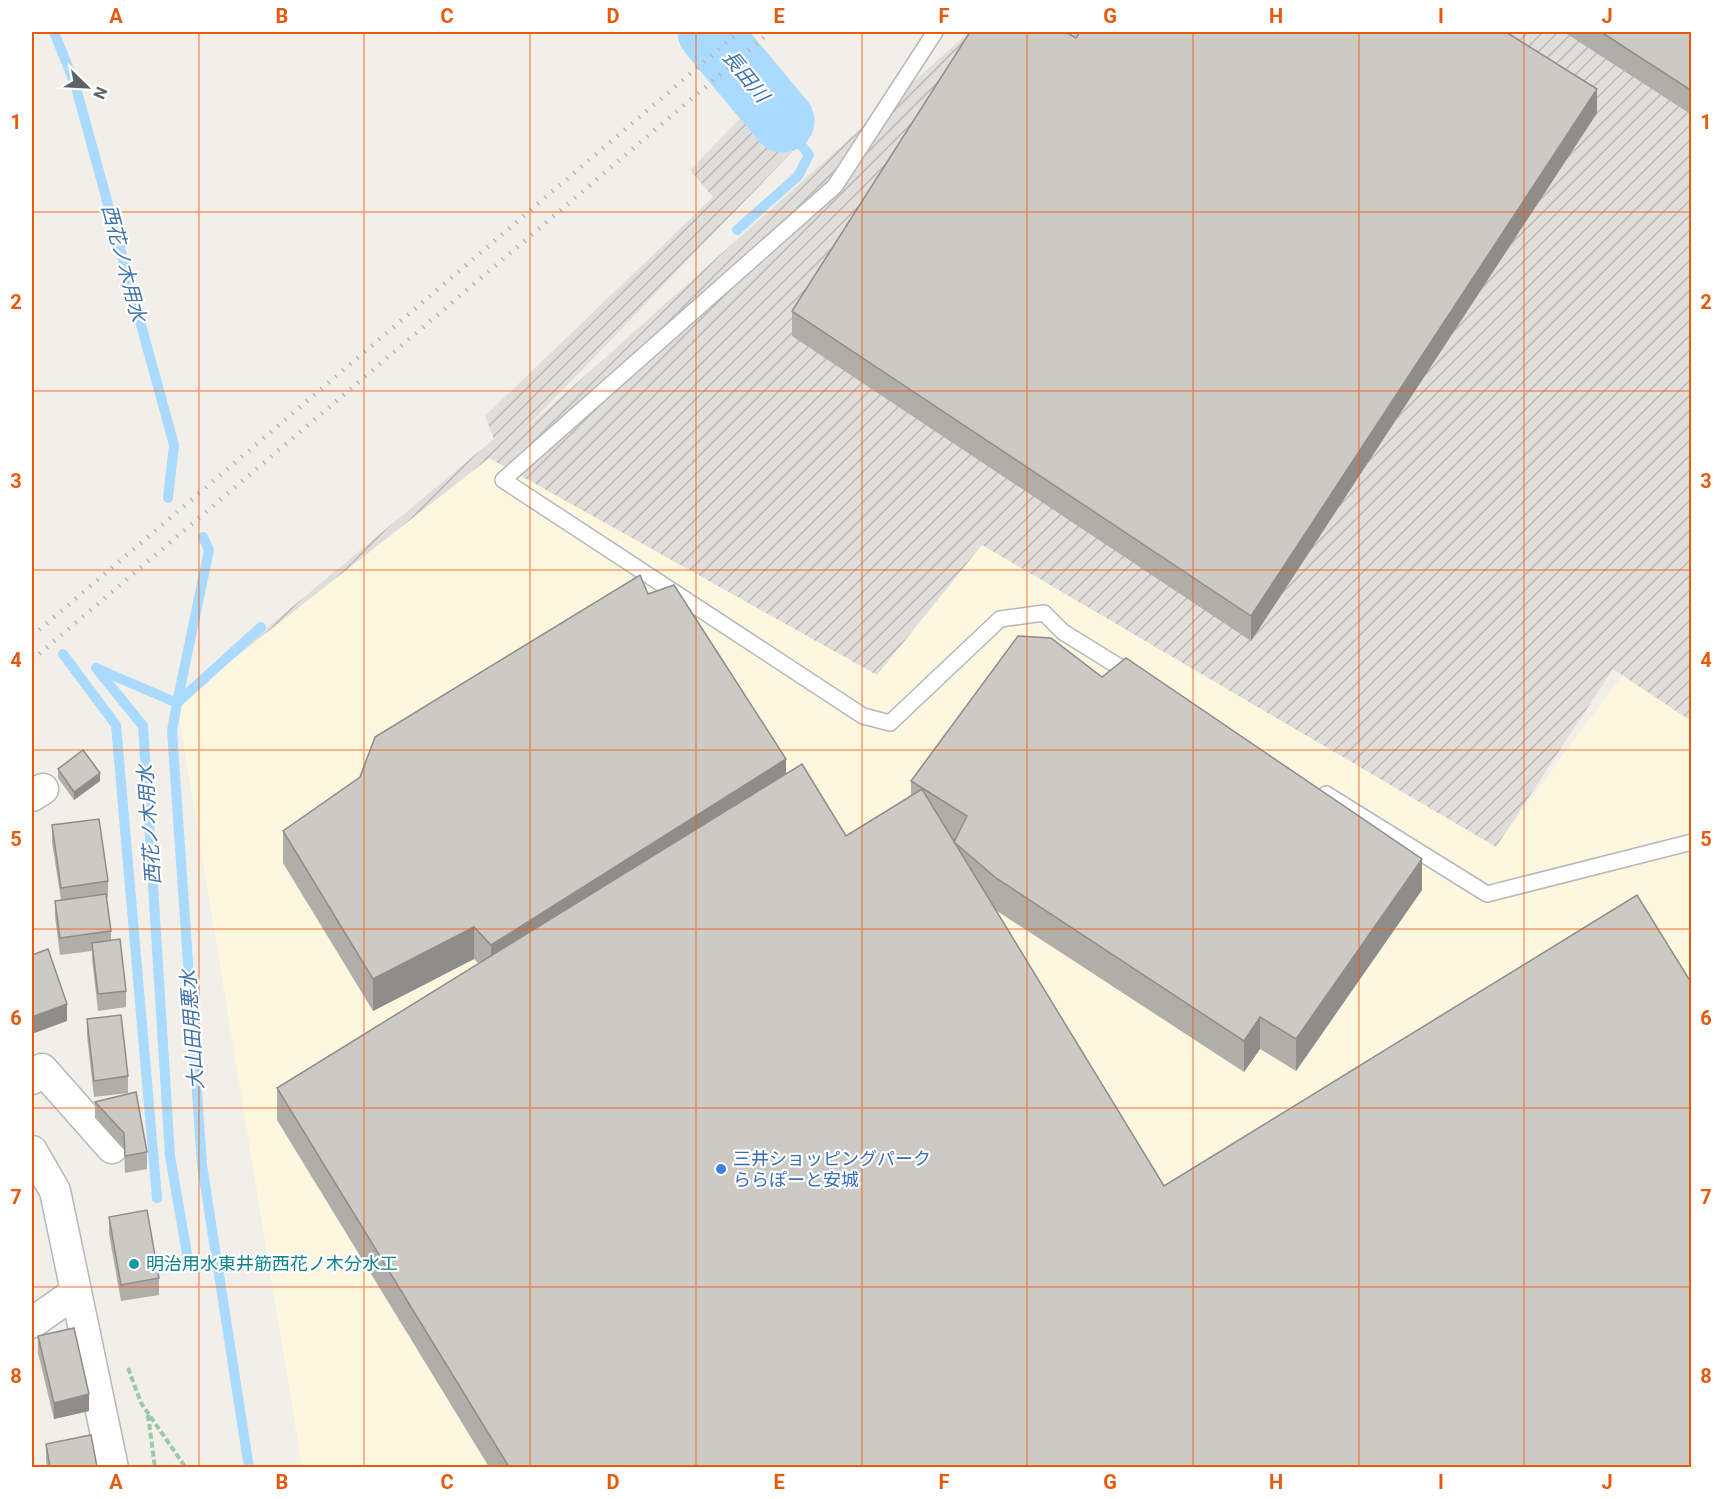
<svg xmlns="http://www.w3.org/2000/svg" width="1723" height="1499" font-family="Roboto,'Noto Sans JP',sans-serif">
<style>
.commercial{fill:#fef7e0}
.industrial{fill:url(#industrial-furrows)}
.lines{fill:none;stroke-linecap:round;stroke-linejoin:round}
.stream{stroke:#aadaff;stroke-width:10}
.river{stroke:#aadaff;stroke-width:63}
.lane-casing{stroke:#b5b8bc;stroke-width:18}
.street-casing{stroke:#b5b8bc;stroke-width:33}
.path{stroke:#9cc7a9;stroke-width:4;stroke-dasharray:6 3;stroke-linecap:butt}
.lane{stroke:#fff;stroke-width:15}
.street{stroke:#fff;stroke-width:30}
.rail{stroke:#b6b7b8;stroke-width:4.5;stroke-dasharray:1.5 8;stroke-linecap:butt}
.wall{fill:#afaea9}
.shaded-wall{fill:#8f8d8a}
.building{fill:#cccac5;stroke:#8f8d8a;stroke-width:1.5}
.grid{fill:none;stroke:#e8590c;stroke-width:1.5;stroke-opacity:0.55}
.shop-dot{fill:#3f7fe0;stroke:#fff;stroke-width:2}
.culture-dot{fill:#0f9aa8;stroke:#fff;stroke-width:2}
.labels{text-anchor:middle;stroke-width:4.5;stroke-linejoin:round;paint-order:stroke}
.shop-label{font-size:18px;fill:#366cbe;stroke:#fff;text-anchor:start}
.culture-label{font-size:18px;fill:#0d838f;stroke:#fff;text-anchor:start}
.water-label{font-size:20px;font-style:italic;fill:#4174aa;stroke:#fff}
.neatline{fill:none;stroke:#e8590c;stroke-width:2}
.grid-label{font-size:20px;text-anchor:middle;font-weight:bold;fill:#e8590c}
</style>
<defs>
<pattern id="industrial-furrows" width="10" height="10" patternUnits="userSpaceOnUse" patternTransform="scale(1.5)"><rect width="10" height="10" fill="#e0deda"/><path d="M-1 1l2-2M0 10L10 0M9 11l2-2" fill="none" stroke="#b9b8b5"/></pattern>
</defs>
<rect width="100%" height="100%" fill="#f1efe8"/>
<path class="commercial" d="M512 441 997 527 1496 846 1632 662 1691 703V1467H302L177 703Z"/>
<path class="industrial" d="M969 32H1691V721L1613 669 1496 847 982 545 877 675 489 458 177 703 494 439 485 416 713 197 690 170 753 105 792 152 521 433Z"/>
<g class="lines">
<path class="stream" d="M54 32 75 84 174 445 168 498
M737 230 798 176 809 155 783 121
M63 654 116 725 157 1198
M187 1254 170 1156 143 726 96 668 177 703 209 550 203 537
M249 1468 202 1165 172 731 177 703 261 627"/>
<path class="river" d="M709 32 783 121"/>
<g class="lane-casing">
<path id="lane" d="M935 32 835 186 503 480 863 716 890 723 1000 619 1044 613 1063 632 1134 676
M1326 794 1487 894 1692 842"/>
</g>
<g class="street-casing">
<path id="street" d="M32 796 43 789
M32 1079 42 1069 112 1148
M32 1151 55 1191 113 1468
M32 1323 76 1292"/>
</g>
<path class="path" d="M128 1368 141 1403 186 1468
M148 1415 155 1468"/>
<use href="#lane" class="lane"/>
<use href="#street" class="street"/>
<path class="rail" d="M32 636 739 32
M32 660 770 32"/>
</g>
<path class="wall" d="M1564 32H1692V115Z
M1076 38 1597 113 1251 641 792 336V311Z
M648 594 786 774 846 836 911 796V781L1102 677 1422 890 1296 1071 1260 1049 1244 1072 994 909 1164 1186 1692 1467H489L277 1120V1088L479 964 474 959 373 1011 283 863V831Z
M58 769 100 781 74 800 58 778Z
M52 825 108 881V897L106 898 111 931V940L126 991V1007L98 1011 92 959V951L60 955 55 917V901L61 900 52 842Z
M87 1019 128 1076V1093L94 1097 87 1036Z
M95 1102 147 1152V1169L125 1173 124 1150 95 1118Z
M109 1217 159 1278V1295L121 1301 109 1234Z
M38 1336 89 1411 54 1419 38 1353Z
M46 1444 97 1467H47L46 1460Z"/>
<path class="shaded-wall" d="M1597 89V113L1251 641V616Z
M786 759V790L491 977V945Z
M100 773V781L74 800V792Z
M1422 859V890L1296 1071V1039Z
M474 927V959L373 1011V979Z
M67 1004V1021L32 1034V1017Z
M1260 1017V1049L1244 1072V1041Z
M89 1394V1411L54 1419V1403Z"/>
<path class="building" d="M970 32H1066L1076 38 1080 32H1506L1597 89 1251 616 792 311Z
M1601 32H1692V91Z
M640 575 648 594 674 585 786 759 491 945 474 927 373 979 283 831 360 777 375 737Z
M1018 636 1051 638 1102 677 1126 658 1422 859 1296 1039 1260 1017 1244 1041 996 878 954 842 967 816 911 781Z
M83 750 100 773 74 792 58 769Z
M802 764 846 836 922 789 1164 1186 1637 895 1692 984V1467H509L277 1088Z
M99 819 108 881 61 888 52 825Z
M106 894 111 931 60 938 55 901Z
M120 939 126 991 98 994 92 943Z
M48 949 67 1004 32 1017V955Z
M121 1015 128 1076 94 1081 87 1019Z
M136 1092 147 1152 125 1156 124 1133 95 1102Z
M147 1210 159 1278 121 1285 109 1217Z
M74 1328 89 1394 54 1403 38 1336Z
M91 1435 97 1467H50L46 1444Z"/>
<path class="grid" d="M199 32V1468M364 32V1468M530 32V1468M696 32V1468M862 32V1468M1027 32V1468M1193 32V1468M1359 32V1468M1524 32V1468M32 212H1692M32 391H1692M32 570H1692M32 750H1692M32 929H1692M32 1108H1692M32 1287H1692"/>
<circle class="shop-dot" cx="721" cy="1169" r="6"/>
<circle class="culture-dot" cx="134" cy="1264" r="6"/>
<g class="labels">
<g class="shop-label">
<text x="733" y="1165">三井ショッピングパーク<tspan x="733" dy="21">ららぽーと安城</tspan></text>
</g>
<g class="culture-label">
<text x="146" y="1270">明治用水東井筋西花ノ木分水工</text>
</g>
<g class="water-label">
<text transform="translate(746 76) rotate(51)" y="7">長田川</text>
<text transform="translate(124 263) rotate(75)" y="7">西花ノ木用水</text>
<text transform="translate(149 825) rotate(-94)" y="7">西花ノ木用水</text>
<text transform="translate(192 1030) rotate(-94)" y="7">大山田用悪水</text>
</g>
</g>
<rect width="1723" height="1499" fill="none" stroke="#ffffff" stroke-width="66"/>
<g transform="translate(87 87) rotate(114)" stroke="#ffffff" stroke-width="4.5" paint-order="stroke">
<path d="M0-4.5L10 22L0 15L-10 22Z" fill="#5f6368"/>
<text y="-9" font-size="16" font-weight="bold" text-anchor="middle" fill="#5f6368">N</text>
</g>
<rect x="33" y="33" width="1657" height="1433" class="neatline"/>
<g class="grid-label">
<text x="116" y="23">A</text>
<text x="282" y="23">B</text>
<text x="447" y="23">C</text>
<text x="613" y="23">D</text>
<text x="779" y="23">E</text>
<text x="944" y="23">F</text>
<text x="1110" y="23">G</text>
<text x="1276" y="23">H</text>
<text x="1441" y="23">I</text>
<text x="1607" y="23">J</text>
<text x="16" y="129">1</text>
<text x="1706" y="129">1</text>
<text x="16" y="309">2</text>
<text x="1706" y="309">2</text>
<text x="16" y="488">3</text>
<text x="1706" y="488">3</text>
<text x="16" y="667">4</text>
<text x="1706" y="667">4</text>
<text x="16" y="846">5</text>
<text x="1706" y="846">5</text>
<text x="16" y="1025">6</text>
<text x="1706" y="1025">6</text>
<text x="16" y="1204">7</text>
<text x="1706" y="1204">7</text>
<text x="16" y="1383">8</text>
<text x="1706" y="1383">8</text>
<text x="116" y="1489">A</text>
<text x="282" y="1489">B</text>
<text x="447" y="1489">C</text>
<text x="613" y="1489">D</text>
<text x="779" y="1489">E</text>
<text x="944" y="1489">F</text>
<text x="1110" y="1489">G</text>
<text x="1276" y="1489">H</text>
<text x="1441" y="1489">I</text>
<text x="1607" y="1489">J</text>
</g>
</svg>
